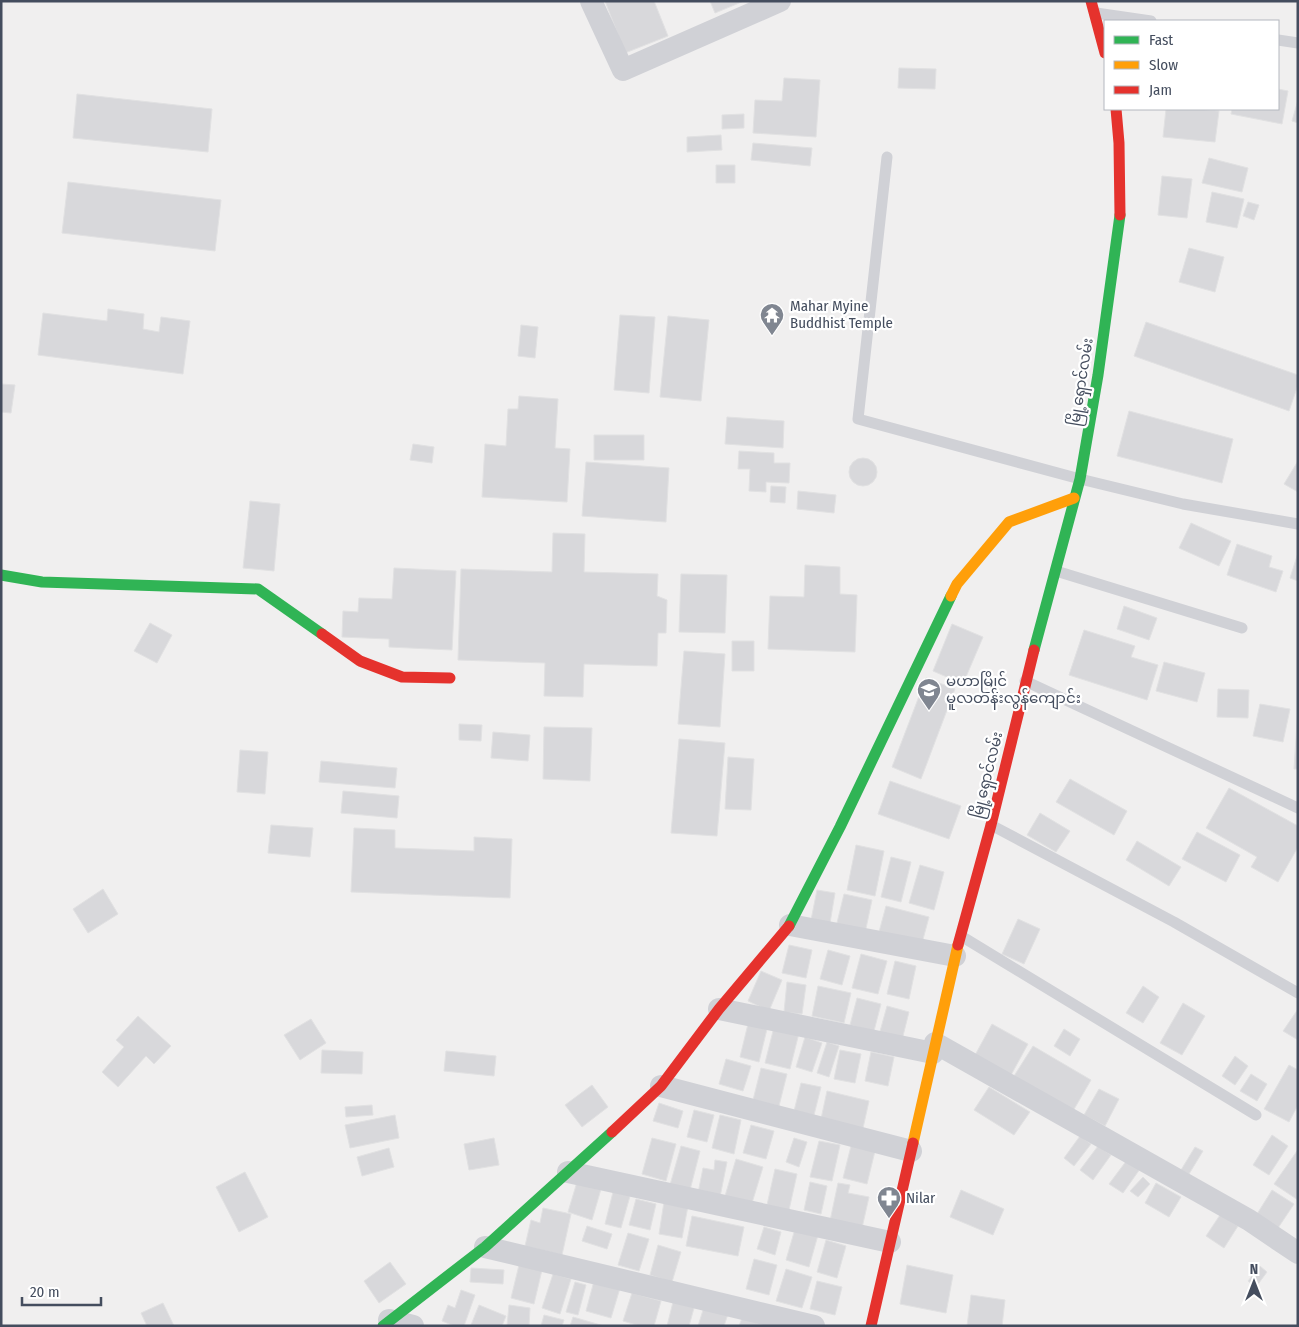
<svg xmlns="http://www.w3.org/2000/svg" width="1299" height="1327" font-family="'Fira Sans Condensed','Noto Sans Myanmar',sans-serif">
<style>
.building{fill:#d8d8db;stroke:#e1e1e2}
.lines{fill:none;stroke-linecap:round;stroke-linejoin:round}
.lane{stroke:#d0d1d6;stroke-width:11}
.street{stroke:#d0d1d6;stroke-width:22}
.fast{stroke:#30b455;stroke-width:11}
.slow{stroke:#ff9f0a;stroke-width:11}
.jam{stroke:#e5322d;stroke-width:11}
.labels{text-anchor:middle;stroke-width:4.5;stroke-linejoin:round;paint-order:stroke}
.poi-label{font-size:15px;fill:#444d5e;stroke:#fff;text-anchor:start}
.street-label{font-size:15px;fill:#444d5e;stroke:#fff}
</style>
<rect width="100%" height="100%" fill="#f0efef"/>
<path class="building" d="M605 1H654L668 36 625 53Z
M710 1H744L715 13Z
M899 68 936 69 935 89 898 88Z
M784 78 820 80 816 137 753 133 755 100 782 101Z
M1278 89 1288 91 1282 124 1231 114 1232 109H1278Z
M77 94 212 109 208 152 73 138Z
M1298 100V123L1292 121Z
M1166 109H1197L1219 111 1215 142 1163 137Z
M744 114V128L722 129V115Z
M721 135 722 150 687 152V137Z
M753 143 812 148 810 166 751 160Z
M1209 158 1248 168 1242 192 1202 183Z
M716 165H735V183H716Z
M1162 176 1192 179 1187 218 1158 215Z
M68 182 221 200 215 251 62 233Z
M1212 192 1244 199 1237 228 1206 222Z
M1248 202 1259 205 1254 220 1243 216Z
M1189 248 1224 257 1215 292 1179 282Z
M108 309 144 314 143 329 159 332 161 317 190 321 183 374 38 355 43 313 107 321Z
M620 315 655 317 649 393 614 390Z
M668 316 709 320 701 401 660 397Z
M1146 322 1298 375V385L1289 411 1134 356Z
M521 325 538 327 535 358 518 356Z
M1 384 15 385 11 413 1 412Z
M519 396 558 399 555 448 570 449 567 502 482 497 485 444 506 446 508 409H518Z
M1129 411 1233 439 1222 483 1117 456Z
M727 417 784 421 783 448 725 444Z
M594 435H644V460H594Z
M413 444 434 447 432 463 410 460Z
M739 451 774 453V463H790L789 483 766 482V492L749 491 750 469H738Z
M849 472a14 14 0 1 1 28 0a14 14 0 1 1-28 0Z
M1298 461V492L1284 484Z
M586 462 669 468 666 522 582 516Z
M771 486 786 487 785 503 770 502Z
M798 491 836 495 834 513 797 509Z
M250 501 280 504 274 571 243 568Z
M1191 523 1231 541 1219 566 1179 548Z
M553 533 585 534 584 572 658 574 657 596 667 600 666 633H658L657 666 584 664 583 697 544 696 545 663 458 660 461 569 552 572Z
M1237 544 1272 556 1269 567 1283 571 1276 592 1227 575Z
M1298 553V581L1290 578Z
M805 565 840 567V594L857 595 855 652 768 649 770 596 804 597Z
M394 568 456 571 452 650 389 647V639L342 637 343 611 358 612 359 598 392 599Z
M681 574 727 575 725 633 679 632Z
M1124 606 1157 618 1149 640 1117 629Z
M150 623 172 635 157 663 134 651Z
M952 624 983 637 963 684 933 671Z
M1084 630 1135 646 1131 657 1158 665 1147 700 1069 675Z
M732 641H754V671H732Z
M684 651 725 654 720 727 678 724Z
M1164 662 1205 673 1197 702 1156 691Z
M926 678 955 689 921 779 892 767Z
M1218 689 1249 690 1248 718 1217 717Z
M1260 704 1290 709 1283 742 1253 736Z
M1298 708V769H1294Z
M459 724 482 725 481 741 459 740Z
M544 727 592 728 590 781 543 779Z
M493 732 530 735 528 761 491 758Z
M679 739 725 743 717 836 671 833Z
M240 750 268 752 265 794 237 792Z
M728 757 754 759 751 810 725 809Z
M321 761 397 768 395 788 319 782Z
M1070 779 1127 811 1114 835 1056 802Z
M890 781 961 806 949 839 878 814Z
M1229 788 1298 826V847L1278 882 1251 867 1257 857 1206 828Z
M343 791 399 796 397 818 341 813Z
M1040 813 1070 831 1056 852 1027 835Z
M271 825 313 828 310 857 268 853Z
M354 828 395 830V848L474 851V837L512 839 510 898 351 892Z
M1197 832 1240 855 1226 882 1182 859Z
M1137 841 1181 867 1169 886 1126 860Z
M856 845 884 851 875 896 847 890Z
M891 857 911 862 901 902 881 897Z
M920 865 944 872 934 910 909 903Z
M103 889 118 914 88 933 73 909Z
M817 890 835 893 830 923 811 920Z
M844 894 872 900 865 933 836 927Z
M886 906 929 917 922 943 879 932Z
M1018 919 1040 929 1024 964 1002 954Z
M789 945 812 950 806 978 782 973Z
M828 950 850 956 842 985 820 979Z
M861 954 887 961 878 994 852 988Z
M895 961 916 966 909 999 887 994Z
M761 971 782 980 769 1011 748 1001Z
M787 982 806 985 802 1014 784 1012Z
M818 986 851 993 844 1023 812 1016Z
M1143 986 1159 997 1143 1023 1126 1013Z
M857 998 881 1004 874 1031 850 1025Z
M1183 1003 1205 1016 1182 1055 1160 1043Z
M887 1006 909 1012 902 1040 879 1035Z
M1298 1009V1040L1283 1031Z
M138 1016 171 1046 154 1064 146 1056 118 1087 102 1072 124 1047 116 1040Z
M311 1019 326 1043 300 1060 284 1035Z
M748 1024 767 1029 759 1062 740 1057Z
M992 1024 1028 1044 1010 1077 974 1057Z
M774 1027 799 1033 790 1069 765 1063Z
M1064 1029 1080 1039 1070 1056 1054 1046Z
M805 1037 822 1043 812 1072 796 1067Z
M827 1042 839 1046 829 1077 817 1073Z
M1033 1046 1091 1080 1073 1111 1014 1076Z
M322 1050 363 1052 362 1074 321 1073Z
M840 1050 861 1054 855 1083 834 1079Z
M446 1051 496 1056 494 1076 444 1071Z
M871 1052 894 1057 888 1086 865 1081Z
M1235 1056 1248 1066 1235 1085 1222 1076Z
M726 1059 751 1066 743 1091 719 1084Z
M1289 1065 1298 1070V1105L1289 1122 1264 1109Z
M761 1068 787 1074 779 1106 753 1100Z
M1251 1074 1267 1084 1257 1101 1240 1091Z
M801 1083 821 1087 814 1115 794 1111Z
M592 1085 608 1107 582 1127 565 1105Z
M989 1087 1030 1112 1014 1135 974 1110Z
M1099 1089 1119 1099 1105 1126 1084 1115Z
M827 1091 869 1101 863 1128 821 1119Z
M659 1103 683 1111 678 1128 653 1121Z
M372 1105 373 1115 346 1117 345 1107Z
M694 1110 714 1115 707 1142 687 1137Z
M395 1115 399 1138 350 1148 345 1125Z
M720 1115 741 1120 734 1154 712 1148Z
M751 1125 774 1131 766 1159 743 1153Z
M1272 1135 1288 1146 1269 1175 1253 1165Z
M1080 1136 1091 1144 1074 1166 1064 1158Z
M494 1138 499 1165 469 1170 464 1144Z
M652 1138 676 1144 666 1181 642 1174Z
M794 1138 807 1142 799 1167 786 1162Z
M819 1141 840 1145 832 1181 810 1177Z
M681 1146 700 1151 690 1190 670 1185Z
M851 1146 875 1151 867 1184 843 1178Z
M1098 1146 1111 1155 1093 1180 1080 1170Z
M1195 1147 1203 1151 1189 1174 1181 1170Z
M389 1148 394 1167 362 1176 357 1157Z
M1297 1151 1298 1152V1200L1274 1184Z
M736 1159 763 1167 752 1203 725 1196Z
M715 1160 727 1162 720 1197 698 1193 703 1168 714 1170Z
M1127 1160 1140 1169 1123 1193 1109 1184Z
M775 1169 797 1174 789 1210 767 1205Z
M245 1172 268 1217 239 1232 216 1187Z
M1143 1177 1150 1184 1138 1197 1130 1191Z
M577 1182 601 1189 592 1220 568 1212Z
M810 1182 827 1186 821 1214 804 1210Z
M838 1183 850 1185 848 1193 869 1197 862 1228 830 1221Z
M1156 1183 1181 1197 1169 1217 1145 1203Z
M961 1190 1004 1209 993 1235 950 1217Z
M1272 1190 1294 1204 1278 1228 1257 1214Z
M613 1192 630 1196 621 1228 605 1224Z
M636 1199 656 1204 650 1230 629 1225Z
M664 1202 688 1206 682 1238 659 1234Z
M543 1208 571 1214 562 1255 525 1246 531 1220 540 1223Z
M1220 1215 1238 1226 1224 1248 1206 1236Z
M692 1216 744 1227 738 1256 686 1246Z
M587 1226 612 1234 607 1249 582 1241Z
M764 1227 781 1232 775 1255 757 1249Z
M795 1229 818 1235 809 1267 786 1260Z
M628 1233 649 1239 639 1271 618 1265Z
M826 1240 846 1246 837 1278 817 1272Z
M658 1245 681 1252 672 1282 650 1275Z
M754 1259 777 1265 769 1295 746 1289Z
M390 1262 406 1284 379 1303 364 1281Z
M519 1265 542 1270 534 1304 511 1298Z
M907 1265 953 1275 946 1313 900 1304Z
M1260 1266 1267 1272 1256 1287 1248 1281Z
M471 1268 504 1270 503 1284 470 1282Z
M786 1269 812 1277 802 1308 776 1301Z
M553 1274 571 1279 560 1314 542 1308Z
M594 1281 620 1288 611 1318 586 1311Z
M817 1281 842 1287 835 1315 810 1309Z
M575 1282 586 1285 578 1315 566 1312Z
M461 1290 475 1295 464 1326H454L442 1321 448 1305 455 1308Z
M632 1293 661 1301 654 1326H640L623 1321Z
M971 1295 1005 1300 1002 1326H967Z
M673 1302 694 1308 689 1326H667Z
M163 1303 174 1326H147L141 1313Z
M479 1305 506 1316 502 1326 471 1325Z
M509 1305 530 1308 529 1326H507Z
M704 1307 728 1314 724 1326H698Z
M544 1315 564 1320 562 1326H541Z
M573 1317 604 1326H570Z
M742 1318 766 1326H739Z"/>
<g class="lines">
<path class="lane" d="M1096 13 1151 21
M1278 40 1298 43
M887 157 858 419 1080 479 1183 504 1298 524
M1056 571 1242 628
M1025 681 1298 808
M991 825 1174 922 1298 993
M961 936 1256 1115"/>
<path class="street" d="M591 1 623 70 780 1
M790 925 955 956
M719 1009 933 1053
M935 1043 1249 1220 1298 1253
M661 1086 911 1151
M568 1172 890 1242
M485 1247 814 1326
M389 1320 413 1326"/>
<path class="fast" d="M1 575 42 582 258 589 322 634
M1034 650 1080 479 1098 375 1120 215
M789 926 840 827 951 596
M383 1326 485 1247 612 1132"/>
<path class="slow" d="M951 596 957 584 1009 522 1074 498
M913 1143 958 945"/>
<path class="jam" d="M1091 1 1105 53
M1116 109 1119 143 1120 215
M322 634 360 661 402 677 450 678
M958 945 991 825 1034 650
M612 1132 661 1086 719 1009 789 926
M871 1326 913 1143"/>
</g>
<defs>
<g id="temple-pin" transform="scale(1.25)"><path d="M0 17L-7.5 6A9.5 9.5 0 1 1 7.5 6Z" fill="#808691" stroke="#fff"/><path d="M0-6L5-2H3V0L6.5 2.5H4V6H1.5V3h-3V6H-4V2.5H-6.5L-3 0V-2H-5Z" fill="#fff"/></g>
<g id="school-pin" transform="scale(1.25)"><path d="M0 17L-7.5 6A9.5 9.5 0 1 1 7.5 6Z" fill="#808691" stroke="#fff"/><path d="M0-5L7-2L0 1L-7-2ZM-4 1L0 2.5L4 1V4Q0 6-4 4Z" fill="#fff"/></g>
<g id="pharmacy-pin" transform="scale(1.25)"><path d="M0 17L-7.5 6A9.5 9.5 0 1 1 7.5 6Z" fill="#808691" stroke="#fff"/><path d="M-2-6h4v4h4v4h-4v4h-4v-4h-4v-4h4Z" fill="#fff"/></g>
</defs>
<g fill-rule="evenodd">
<use href="#temple-pin" x="772" y="315"/>
<use href="#school-pin" x="929" y="690"/>
<use href="#pharmacy-pin" x="889" y="1198"/>
</g>
<g class="labels">
<g class="poi-label">
<text x="790" y="311">Mahar Myine<tspan x="790" dy="17">Buddhist Temple</tspan></text>
<text x="946" y="686">မဟာမြိုင်<tspan x="946" dy="17">မူလတန်းလွန်ကျောင်း</tspan></text>
<text x="906" y="1203">Nilar</text>
</g>
<g class="street-label">
<text transform="translate(1081 382) rotate(-81)" y="5">မြို့ရှောင်လမ်း</text>
<text transform="translate(987 775) rotate(-76)" y="5">မြို့ရှောင်လမ်း</text>
</g>
</g>
<rect width="1299" height="1327" fill="none" stroke="#444d5e" stroke-width="5"/>
<rect x="1104" y="20" width="175" height="90" fill="#ffffff" stroke="#b4b8bf"/>
<rect x="1114" y="36" width="25" height="8" fill="#30b455" stroke="#b4b8bf"/>
<text x="1149" y="45" font-size="15" fill="#444d5e">Fast</text>
<rect x="1114" y="61" width="25" height="8" fill="#ff9f0a" stroke="#b4b8bf"/>
<text x="1149" y="70" font-size="15" fill="#444d5e">Slow</text>
<rect x="1114" y="86" width="25" height="8" fill="#e5322d" stroke="#b4b8bf"/>
<text x="1149" y="95" font-size="15" fill="#444d5e">Jam</text>
<g transform="translate(1254 1282)" stroke="#ffffff" stroke-width="4" paint-order="stroke">
<path d="M0-4L9 19L0 12L-9 19Z" fill="#444d5e"/>
<text y="-8" font-size="14" font-weight="bold" text-anchor="middle" fill="#444d5e">N</text>
</g>
<path d="M22 1297v8h79v-8" fill="none" stroke="#444d5e" stroke-width="2.5"/>
<text x="30" y="1297" font-size="15" fill="#444d5e" stroke="#ffffff" stroke-width="4" paint-order="stroke">20 m</text>
</svg>
